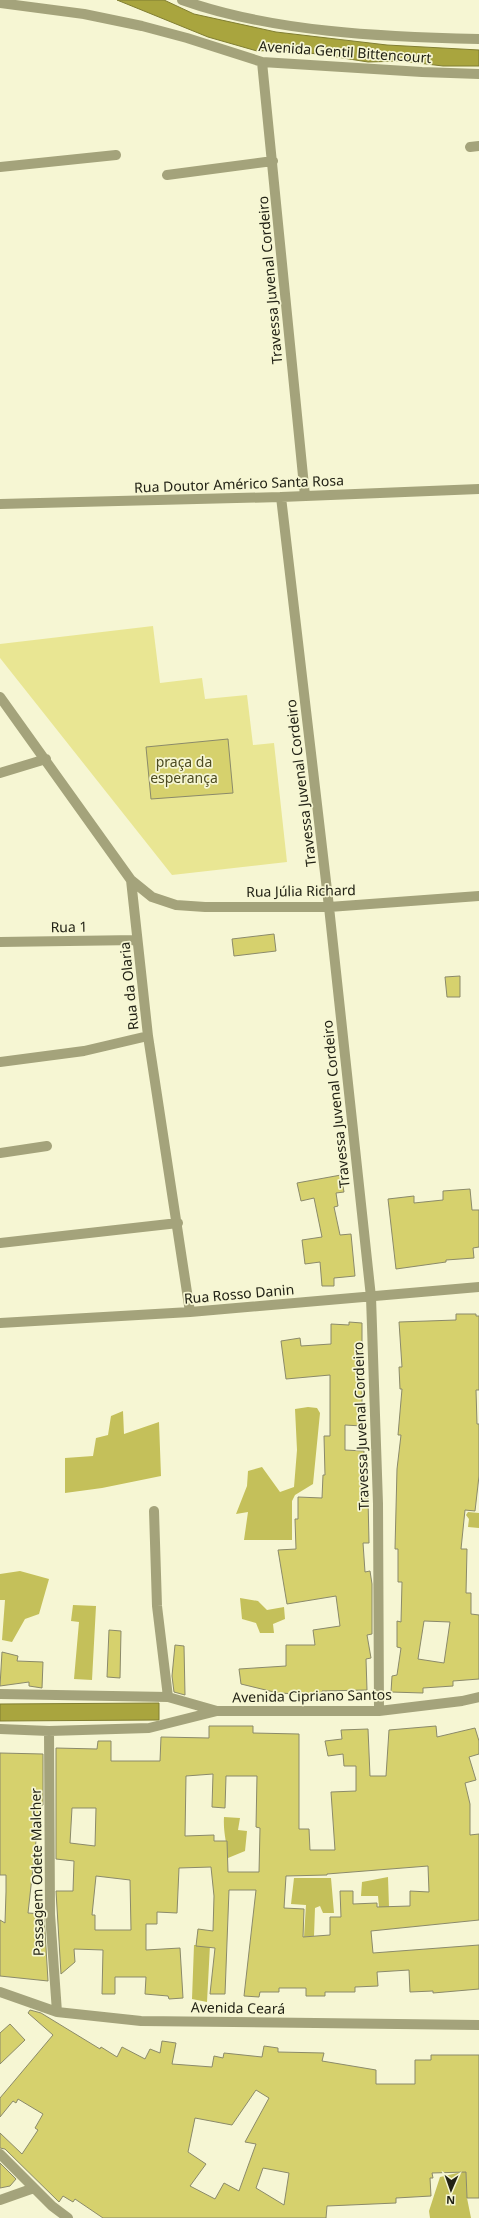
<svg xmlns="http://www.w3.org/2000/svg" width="479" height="2218" font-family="'Noto Sans',sans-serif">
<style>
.green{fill:#e9e693}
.forest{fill:#c4c05a}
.water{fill:#a9a53e;stroke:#807e32}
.building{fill:#d6d16d;stroke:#8b8a6a;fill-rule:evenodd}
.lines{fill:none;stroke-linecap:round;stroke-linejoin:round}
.minor{stroke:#a4a37b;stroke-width:10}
.labels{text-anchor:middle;stroke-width:3.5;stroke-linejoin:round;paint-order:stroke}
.street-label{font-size:14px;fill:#222215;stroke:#f6f6d3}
.park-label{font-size:14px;fill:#4d4b21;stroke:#f6f6d3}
</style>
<rect width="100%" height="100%" fill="#f6f6d3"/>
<path class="green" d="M153 626 160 683 202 678 205 699 247 695 253 745 274 743 287 862 172 875 0 658V644Z"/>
<path class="forest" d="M308 1407 317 1408 320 1413 313 1484 295 1495 292 1501V1540H244L248 1512 236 1514 247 1486 248 1471 262 1467 280 1492 294 1487 297 1450 295 1409Z
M123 1411 124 1434 159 1422 161 1476 102 1488 65 1493V1458L93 1456 96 1438 108 1435 111 1416Z
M468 1512 479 1513V1528L468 1527 469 1519 466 1515Z
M20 1571 49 1579 39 1614 25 1619 12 1642 2 1640 5 1600H0V1574Z
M240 1598 258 1601 267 1610 284 1607 285 1619 273 1624 274 1633H260L256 1623 242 1619Z
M73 1605 96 1606 92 1680 74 1679 79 1622 71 1621Z
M224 1817 240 1818 238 1830 247 1831 245 1851 228 1858C227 1843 223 1833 224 1817Z
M388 1877 389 1907H379L378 1896H361L362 1882Z
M294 1878H331L334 1913H323L320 1906 315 1908 314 1936 304 1937 306 1905 291 1904Z
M194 1945H210L207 2002 192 1999Z
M466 2171 467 2198 471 2218H430L429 2211 440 2177Z"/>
<path class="water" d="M117 0H164L194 14 276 32 387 45 479 50V66H443L402 61 368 62 318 54 280 50 257 51 208 37Z
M159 1703V1720L0 1721V1704Z"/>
<path class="building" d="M228 739 233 793 151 799 146 747Z
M274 934 276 951 234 956 232 939Z
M460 976V997H447L445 977Z
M341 1175 344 1192 336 1193 338 1206 334 1207 340 1235 351 1234 355 1276 334 1278V1286H322L320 1262 305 1264 302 1240 322 1237 314 1198 301 1201 297 1183Z
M470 1189 472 1210H479V1247L473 1248 474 1258 446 1260V1262L396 1269 388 1199 414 1196V1203L443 1200V1191Z
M456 1314H476V1316H479V1390H476L477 1424H479V1476L475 1511 465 1510 461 1549H467L466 1593H471V1614L479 1615V1679L453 1681V1686L423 1688V1693L391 1692 392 1676 397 1675 401 1648 397 1647V1621L401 1622 402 1582H398V1549H395L397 1469 401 1435H398L402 1389H400L399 1367H402L399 1322 456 1320ZM424 1621 450 1622 444 1663 418 1659Z
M349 1322 362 1323V1426L345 1425V1450L364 1451 363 1477H365V1498H368L369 1543H363L365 1572 370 1571 372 1584V1634L367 1635 371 1658 366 1659 367 1690 322 1691V1695L278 1693 241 1684 239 1669 286 1666V1645H315L313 1630 340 1626 336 1596 287 1604 278 1550 296 1549 295 1519H298V1497L322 1498 323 1475H325L324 1436H330V1375L286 1379 281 1341 300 1338 301 1346 331 1344V1324L349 1325Z
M109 1630 121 1631 120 1678 107 1677Z
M175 1645 184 1646 185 1695 174 1692 172 1676Z
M2 1652 18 1656 17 1661 43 1662 42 1688 29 1686V1682L0 1686Z
M209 1726H253V1733L299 1734V1829H309L310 1850H335L331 1792 356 1791V1766H344L343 1754 328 1756 325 1741 342 1739 341 1730 368 1729 370 1776H386L389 1730 436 1726 437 1737 475 1728 479 1741V1754L469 1757 476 1780 465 1783 470 1804V1835L479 1834V1920L371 1931 373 1953 479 1945V1989L433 1993V1991L410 1992 409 1970 377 1972 378 1986 355 1987V1992H325V1996H306V1988H279V1992H260L259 1997 244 1996 256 1890H229L225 1994H210L215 1948 196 1946 198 1929 213 1931 214 1896 211 1867 179 1868 177 1913 157 1912V1924H146V1950L180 1948 183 1998 169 1999 168 1996 145 1994 146 1977H115V1994H102L103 1950 74 1949 75 1962 61 1974 56 1891H73L74 1861 56 1859V1748L97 1749 98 1741H111V1761H160L161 1737 209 1738ZM213 1774 212 1807 225 1808 226 1776H257L256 1827 260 1828 259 1872H228L227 1841H214V1835L185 1836 186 1776ZM72 1808H96L95 1846 70 1843ZM428 1866 429 1892 410 1891V1906L377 1907V1903L353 1904V1891H340L341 1917H330V1935L303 1937 304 1909 284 1908 286 1876 327 1875V1874ZM96 1876 130 1880 131 1930H95V1915H92Z
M0 1753 43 1754V1805H40L28 1913 44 1914 48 1981 0 1976V1920L5 1923 6 1892V1875H0Z
M30 2010 41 2013 100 2049 101 2047 117 2057 122 2047 145 2059 150 2049 160 2053 162 2041 176 2043 172 2064 212 2067 214 2056 223 2058 224 2053 262 2057 264 2046 278 2048V2052L324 2053 322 2061 376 2070V2084H415V2060H431V2055H479V2198H467L466 2172 432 2173 433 2178H430L431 2196 396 2198V2203L327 2206 326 2218H103L75 2199 73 2202 63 2196 59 2202 5 2149 0 2148V2133L22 2154 38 2130 35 2128 43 2114 18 2099 16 2103 13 2101 0 2117V2098L53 2035 28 2013ZM256 2090 269 2098 245 2142 256 2144 239 2191 224 2183 215 2199 190 2186 206 2164 188 2152 195 2118 232 2125ZM263 2168 289 2173 284 2205 256 2188Z
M10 2024 25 2040 0 2064V2033Z
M0 2163 16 2179 10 2186 0 2188Z"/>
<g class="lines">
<path class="minor" d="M182 0C272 32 383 37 479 39
M0 3 84 14 142 26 187 38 262 62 422 72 479 74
M262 62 305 496
M470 147 479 146
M0 167 116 155
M167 175 273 161
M281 497 329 907 371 1297 378 1504 379 1711
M0 504 281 497 479 489
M0 697 131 880 148 1036 190 1312
M0 773 46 759
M131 880 152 897 176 905 205 907H329L479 896
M0 942 137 940
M0 1062 84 1051 148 1036
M0 1153 47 1146
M0 1243 178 1223
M0 1323 190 1312 479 1287
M154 1511 157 1606 168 1697
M0 1694 168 1697 217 1711
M0 1729 49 1731 149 1728 217 1711H379L462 1701 479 1697
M49 1731 50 1914 57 2012
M0 1992 57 2012 141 2021 479 2025
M0 2154 52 2206 68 2218
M0 2200 34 2188"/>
</g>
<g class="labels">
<g class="street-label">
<text transform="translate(345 52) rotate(4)" y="5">Avenida Gentil Bittencourt</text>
<text transform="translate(270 280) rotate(-95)" y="5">Travessa Juvenal Cordeiro</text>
<text transform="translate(239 484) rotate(-2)" y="5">Rua Doutor Américo Santa Rosa</text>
<text transform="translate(301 783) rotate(-97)" y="5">Travessa Juvenal Cordeiro</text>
<text transform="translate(301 891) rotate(-1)" y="5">Rua Júlia Richard</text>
<text transform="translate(69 927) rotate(-1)" y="5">Rua 1</text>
<text transform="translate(129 986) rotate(-96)" y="5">Rua da Olaria</text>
<text transform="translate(336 1104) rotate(-96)" y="5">Travessa Juvenal Cordeiro</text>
<text transform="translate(239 1294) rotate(-5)" y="5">Rua Rosso Danin</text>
<text transform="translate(361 1426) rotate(-92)" y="5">Travessa Juvenal Cordeiro</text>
<text transform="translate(312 1696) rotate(-1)" y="5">Avenida Cipriano Santos</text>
<text transform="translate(37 1872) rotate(-91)" y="5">Passagem Odete Malcher</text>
<text transform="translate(238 2008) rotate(1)" y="5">Avenida Ceará</text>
</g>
<g class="park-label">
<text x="184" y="767">praça da<tspan x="184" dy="16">esperança</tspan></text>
</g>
</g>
<g transform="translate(451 2190) rotate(182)" stroke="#f6f6d3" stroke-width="3" paint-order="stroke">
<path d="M0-3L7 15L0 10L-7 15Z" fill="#222215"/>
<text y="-6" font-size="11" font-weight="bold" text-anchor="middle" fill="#222215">N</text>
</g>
</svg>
